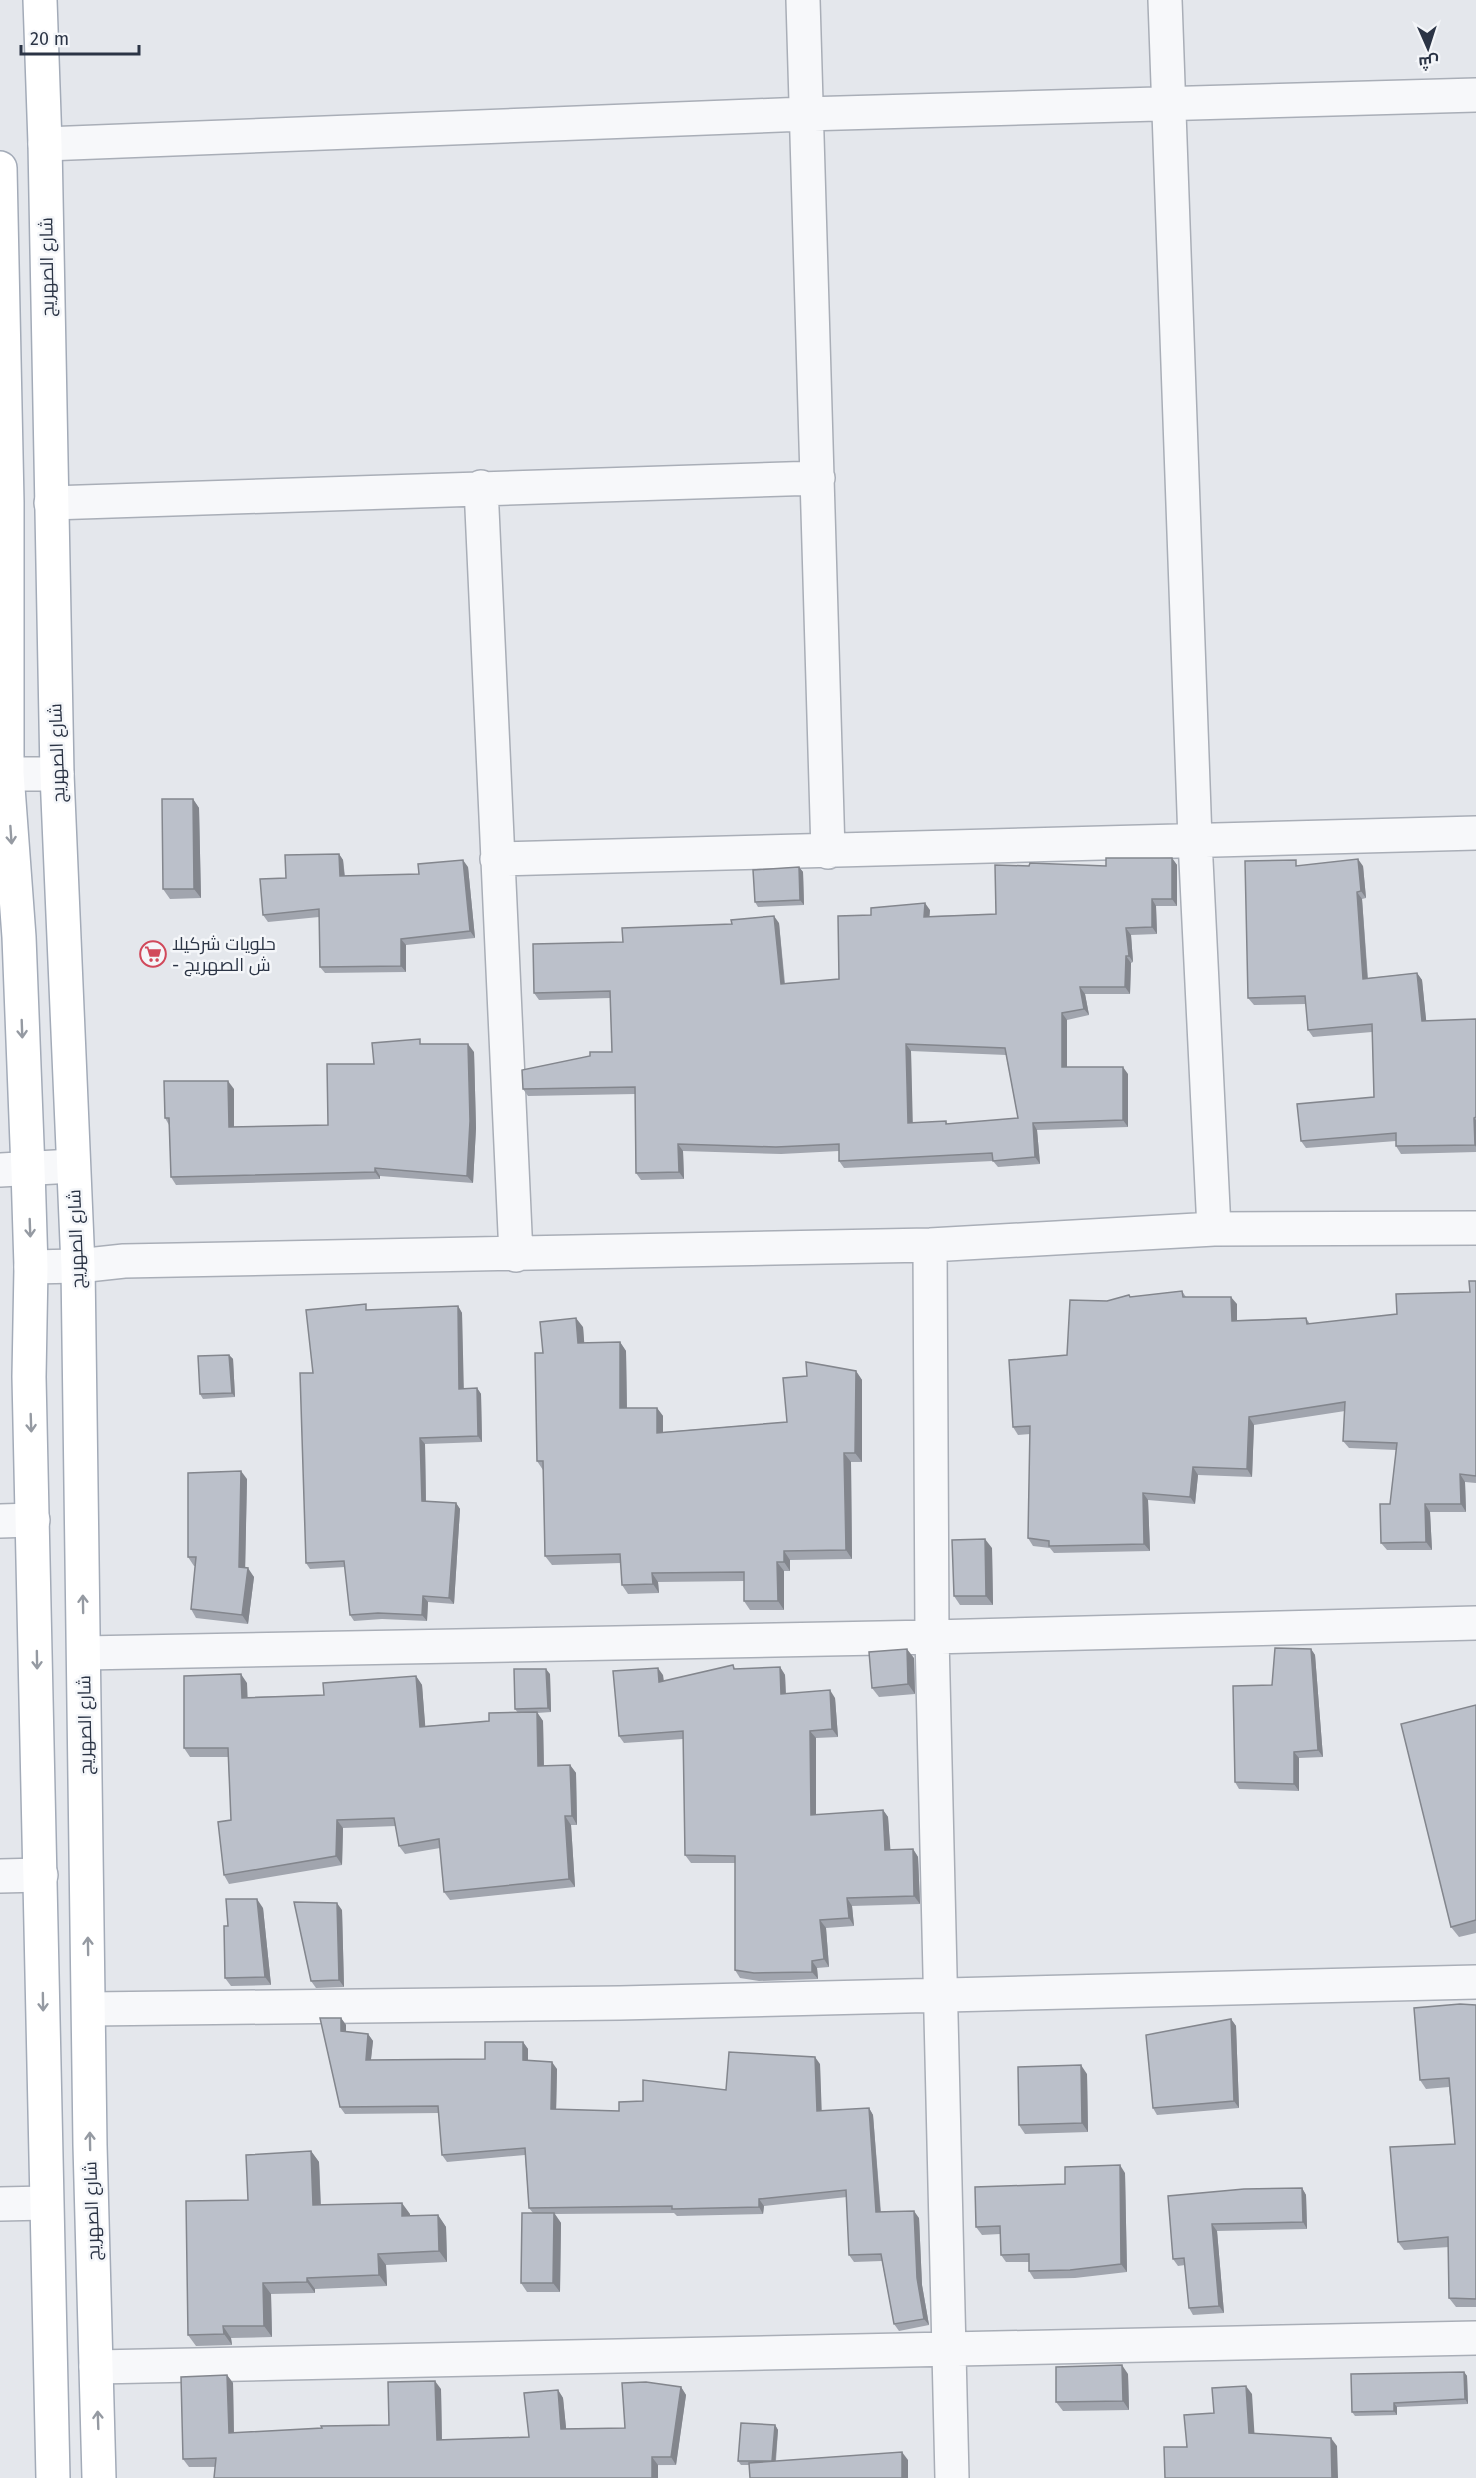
<svg xmlns="http://www.w3.org/2000/svg" width="1476" height="2478" font-family="'Fira Sans',Cairo,sans-serif">
<style>
.lines{fill:none;stroke-linecap:round;stroke-linejoin:round}
.minor-casing{stroke:#a9aeb7;stroke-width:36}
.major-casing{stroke:#a3abb8;stroke-width:36}
.minor{stroke:#f7f8fa;stroke-width:33}
.major{stroke:#fff;stroke-width:33}
.wall{fill:#a1a5ae;fill-rule:evenodd}
.shaded-wall{fill:#83868d}
.building{fill:#bbc0ca;stroke:#83868d;stroke-width:1.5;fill-rule:evenodd}
.oneway{stroke:#959aa2}
.labels{text-anchor:middle;stroke-width:5;stroke-linejoin:round;paint-order:stroke}
.street-label{font-size:18px;fill:#2b3445;stroke:#f4f6f9}
.poi-label{font-size:18px;fill:#2b3445;stroke:#f4f6f9;text-anchor:start}
</style>
<rect width="100%" height="100%" fill="#e4e7ec"/>
<g class="lines">
<g class="minor-casing">
<path id="minor" d="M803 0 828 852
M1165 0 1195 840 1214 1229
M45 144 805 114 1476 95
M481 487 516 1255
M51 503 818 478
M0 774H57
M497 859 1476 833
M0 1170 73 1166
M930 1245 932 1637 952 2478
M31 1267 78 1266 124 1261 930 1245 1214 1229 1476 1228
M0 1521 33 1520
M84 1653 932 1637 1476 1623
M0 1876 41 1875
M90 2009 620 2003 1476 1982
M0 2204 46 2203
M96 2367 1476 2338"/>
</g>
<g class="major-casing">
<path id="major" d="M40 0 45 144 57 774 78 1266 90 2145 99 2478
M0 168 7 502V774L19 937 28 1170 31 1267 29 1377 53 2478"/>
</g>
<use href="#minor" class="minor"/>
<use href="#major" class="major"/>
</g>
<path class="wall" d="M193 799 199 808 201 898 170 899 163 889Z
M339 854 343 860 345 876 419 874 468 867 475 938 406 945V972L325 973 320 967 319 917 268 922 263 915 286 878Z
M1172 858 1177 865V906H1156L1157 934 1131 935 1133 962 1131 963 1130 994H1085L1089 1015 1067 1020V1067L1128 1074V1127L1037 1130 1040 1164 998 1167 993 1161 844 1168 839 1161V1151L781 1154 683 1151 684 1179 641 1180 636 1173 635 1094 528 1096 523 1089 612 1052 610 998 539 1000 534 993 623 942 779 923 785 983 839 979 871 915 930 910 929 916 996 914 1106 866ZM911 1051 1006 1055 1018 1118 947 1124 946 1121 912 1123Z
M1300 866H1363L1366 898 1362 899 1368 978 1417 973 1422 980 1426 1021 1476 1019V1152L1401 1154 1396 1146V1141L1306 1148 1301 1141 1374 1097 1372 1032 1313 1037 1308 1030 1306 1004 1254 1005 1248 998Z
M799 867 803 872 804 905 758 907 755 902Z
M424 1044 474 1052 476 1128 473 1183 380 1176V1179L176 1185 171 1177 169 1125 165 1118 234 1089V1127L328 1125 374 1064Z
M1476 1281V1483L1465 1482 1466 1512H1430L1432 1550H1387L1381 1543 1390 1504 1396 1450 1349 1448 1343 1441 1345 1411 1254 1425 1252 1477 1198 1475 1195 1504 1148 1500 1150 1551 1054 1553 1050 1548 1033 1546 1028 1538 1030 1434 1018 1435 1013 1427 1067 1355 1131 1297 1182 1291 1186 1297 1237 1304V1320L1306 1318 1310 1324 1397 1314 1470 1292Z
M458 1306 462 1313 463 1389 477 1388 481 1394 482 1442 425 1444 426 1502 456 1503 460 1509 454 1604 428 1602 427 1621 382 1619 354 1621 350 1615 345 1567 310 1569 306 1563 313 1373 370 1310Z
M583 1327 584 1343 620 1342 626 1351 627 1408H657L663 1416V1432L787 1422 856 1371 862 1380V1462H851L852 1559 790 1560V1571H784V1610H750L744 1601V1581L658 1582 659 1593 628 1594 622 1585 621 1563 552 1565 545 1556 543 1470 537 1461 543 1353Z
M229 1355 233 1359 235 1397 203 1399 200 1394Z
M247 1479 245 1568 254 1577 248 1624 196 1618 191 1609 195 1566H194L188 1557Z
M992 1548 993 1605H960L954 1596Z
M1311 1649 1315 1655 1323 1757 1299 1758V1791L1239 1789 1235 1782 1272 1685Z
M914 1658 915 1694 879 1697 872 1688Z
M733 1665 735 1669 780 1667 785 1675 786 1693 835 1698 838 1737 816 1738V1815L883 1810 888 1817 890 1850 913 1849 918 1857 920 1904 852 1906 854 1926 826 1928 829 1967 817 1968 818 1979 759 1981 740 1978 735 1970V1863H691L685 1855 683 1739 624 1743 619 1736 663 1675 664 1681Z
M550 1674 551 1712 537 1713 543 1721 544 1766 570 1765 576 1773 577 1825H571L575 1887 450 1900 444 1892 440 1848 405 1854 399 1846 396 1826 343 1828 342 1865 229 1884 224 1875 231 1820 228 1757H190L184 1748 247 1683V1697L324 1695 416 1676 422 1685 425 1726 489 1721 518 1713 515 1709Z
M1476 1705V1933L1459 1937 1451 1927Z
M263 1908 271 1985 231 1986 225 1978 228 1926Z
M342 1910 344 1987 316 1988 311 1981Z
M1476 2005V2307H1456L1449 2298V2247L1404 2250 1398 2242 1455 2144 1449 2087 1426 2089 1420 2080Z
M341 2018 346 2025V2032L368 2034 373 2041 371 2060 485 2059 523 2042 528 2049V2061L557 2069 556 2109 619 2111 643 2101 726 2090 820 2064 821 2111 869 2108 873 2115 881 2212 919 2218 922 2285 929 2325 899 2331 894 2324 882 2261 854 2262 849 2255 847 2197 764 2206 763 2214 677 2216 674 2213 555 2214 561 2223 560 2292H527L521 2283 533 2213 529 2208 525 2155 447 2162 442 2155 439 2113 345 2114 340 2107Z
M1231 2019 1236 2026 1239 2108 1157 2115 1153 2108Z
M1087 2074 1088 2132 1025 2134 1019 2125Z
M311 2151 319 2162 321 2205 410 2214V2216L438 2215 446 2227 447 2262 386 2265 387 2286 315 2289V2293L271 2294 272 2337 231 2338 232 2345 196 2346 188 2335 248 2200Z
M1125 2173 1127 2272 1075 2278 1034 2279 1029 2271V2262H1006L1001 2255 1000 2234 982 2235 976 2227 1065 2184Z
M1302 2188 1306 2195 1307 2229 1217 2231 1224 2313 1193 2315 1189 2308 1185 2265 1178 2266 1173 2259 1168 2196Z
M1464 2372 1467 2376 1468 2404 1397 2407V2415L1355 2416 1352 2412Z
M1128 2374 1129 2410 1063 2411 1056 2402Z
M227 2375 233 2383 234 2433 389 2425 441 2389 442 2440 529 2437 558 2390 563 2398 566 2429 625 2428 681 2387 686 2395 676 2465 189 2467 183 2459Z
M775 2425 778 2430 776 2461 908 2460V2478H750L749 2465H741L738 2461Z"/>
<path class="shaded-wall" d="M193 799 199 808 201 898 194 889Z
M339 854 343 860 345 882 340 876Z
M1172 858 1177 865V906L1172 899Z
M1358 859 1363 866 1366 898 1361 891Z
M463 860 468 867 475 938 470 931Z
M799 867 803 872 804 905 800 900Z
M1357 892 1362 899 1368 986 1363 979Z
M1152 899 1156 906 1157 934 1152 927Z
M925 903 930 910 929 923 924 917Z
M774 916 779 923 785 991 781 984Z
M1126 928 1131 935 1133 962 1129 956Z
M401 939 406 945V972L401 966Z
M1126 956 1131 963 1130 994 1125 987Z
M1417 973 1422 980 1427 1028 1422 1021Z
M1080 987 1085 994 1089 1015 1084 1009Z
M1062 1013 1067 1020V1074L1062 1067Z
M468 1044 474 1052 476 1128 473 1183 467 1176Z
M906 1044 911 1051 913 1130 908 1123Z
M1123 1067 1128 1074V1127L1123 1120Z
M228 1081 234 1089V1135L229 1127Z
M1474 1118 1476 1120V1147L1475 1145Z
M1033 1123 1037 1130 1040 1164 1035 1157Z
M678 1144 683 1151 684 1179 679 1172Z
M375 1168 380 1176V1179L375 1172Z
M1231 1297 1237 1304V1328L1232 1321Z
M458 1306 462 1313 464 1395 459 1389Z
M576 1318 583 1327 585 1352 578 1343Z
M620 1342 626 1351 627 1417 620 1408Z
M229 1355 233 1359 235 1397 232 1393Z
M856 1371 862 1380V1462L855 1453Z
M477 1388 481 1394 482 1442 478 1436Z
M657 1408 663 1416V1442L657 1433Z
M1249 1417 1254 1425 1252 1477 1247 1469Z
M420 1438 425 1444 426 1508 422 1501Z
M844 1453 851 1462 852 1559 846 1550Z
M1193 1467 1198 1475 1195 1504 1190 1497Z
M241 1471 247 1479 245 1576 239 1567Z
M1460 1474 1465 1482 1466 1512 1461 1504Z
M1143 1493 1148 1500 1150 1551 1144 1544Z
M456 1503 460 1509 454 1604 449 1598Z
M1425 1504 1430 1512 1432 1550 1426 1542Z
M985 1539 992 1548 993 1605 986 1596Z
M784 1551 790 1560V1571L784 1562Z
M777 1562 784 1571V1610L778 1601Z
M248 1568 254 1577 248 1624 242 1615Z
M652 1573 658 1582 659 1593 653 1584Z
M423 1596 428 1602 427 1621 422 1615Z
M907 1649 914 1658 915 1694 908 1684Z
M1311 1649 1315 1655 1323 1757 1318 1750Z
M780 1667 785 1675 786 1702 781 1694Z
M658 1668 663 1675 664 1690 659 1682Z
M546 1669 550 1674 551 1712 548 1708Z
M241 1674 247 1683 248 1706 242 1698Z
M416 1676 422 1685 426 1735 420 1727Z
M830 1690 835 1698 838 1737 832 1729Z
M537 1712 543 1721 544 1774 538 1766Z
M810 1731 816 1738V1823L811 1815Z
M1294 1752 1299 1758V1791L1294 1784Z
M570 1765 576 1773 577 1825 572 1816Z
M883 1810 888 1817 891 1857 885 1850Z
M565 1816 571 1825 575 1887 569 1879Z
M337 1820 343 1828 342 1865 336 1856Z
M913 1849 918 1857 920 1904 914 1896Z
M847 1898 852 1906 854 1926 849 1918Z
M257 1899 263 1908 271 1985 265 1977Z
M337 1903 342 1910 344 1987 339 1980Z
M820 1920 826 1928 829 1967 824 1959Z
M812 1961 817 1968 818 1979 812 1972Z
M341 2018 346 2025V2038L341 2031Z
M1231 2019 1236 2026 1239 2108 1234 2101Z
M368 2034 373 2041 370 2067 366 2060Z
M523 2042 528 2049V2067L523 2060Z
M815 2057 820 2064 822 2118 817 2111Z
M552 2062 557 2069 556 2116 551 2109Z
M1081 2065 1087 2074 1088 2132 1082 2123Z
M869 2108 873 2115 881 2219 876 2212Z
M311 2151 319 2162 321 2216 313 2205Z
M1120 2165 1125 2173 1127 2272 1121 2264Z
M1302 2188 1306 2195 1307 2229 1303 2222Z
M759 2199 764 2206 763 2214 759 2207Z
M402 2203 410 2214V2228L402 2216Z
M914 2211 919 2218 922 2285 929 2325 924 2319 917 2278Z
M554 2213 561 2223 560 2292 553 2283Z
M438 2215 446 2227 447 2262 439 2251Z
M1212 2224 1217 2231 1224 2313 1219 2306Z
M378 2254 386 2265 387 2286 379 2275Z
M307 2278 315 2289V2293L307 2282Z
M263 2283 271 2294 272 2337 264 2326Z
M223 2326 231 2338 232 2345 224 2334Z
M1122 2365 1128 2374 1129 2410 1123 2401Z
M1464 2372 1467 2376 1468 2404 1465 2399Z
M227 2375 233 2383 234 2441 229 2433Z
M435 2381 441 2389 442 2448 437 2440Z
M1246 2386 1252 2394 1255 2442 1249 2433Z
M681 2387 686 2395 676 2465 671 2457Z
M558 2390 563 2398 567 2437 561 2429Z
M1394 2403 1397 2407V2415L1394 2411Z
M775 2425 778 2430 775 2465 772 2461Z
M1331 2438 1337 2446 1338 2478H1332Z
M902 2452 908 2460V2478H902Z
M652 2457 658 2465V2478H652Z"/>
<path class="building" d="M162 799H193L194 889H163Z
M339 854 340 876 419 874 418 864 463 860 470 931 401 939V966L320 967 319 909 263 915 260 879 286 878 285 855Z
M1106 858H1172V899H1152V927L1126 928 1129 956H1126L1125 987H1080L1084 1009 1062 1013V1067H1123V1120L1033 1123 1035 1157 993 1161 992 1153 839 1161V1144L776 1147 678 1144 679 1172 636 1173 635 1087 523 1089 522 1070 590 1056V1052H612L610 991 534 993 533 944 623 942 622 928 732 924 731 920 774 916 781 984 839 979 838 916 871 915V908L925 903 924 917 996 914 995 865 1029 866 1030 863 1106 866ZM906 1044 1005 1048 1018 1118 946 1124V1121L908 1123Z
M1358 859 1361 891 1357 892 1363 979 1417 973 1422 1021 1476 1019V1117L1474 1118 1475 1145 1396 1146V1133L1301 1141 1297 1104 1374 1097 1372 1024 1308 1030 1305 996 1248 998 1245 861 1296 860V866Z
M799 867 800 900 755 902 753 870Z
M420 1039V1044H468L470 1121 467 1176 375 1168V1172L171 1177 169 1118H165L164 1081H228L229 1127 328 1125 327 1064H374L372 1043Z
M1469 1281H1476V1476L1460 1474 1461 1504H1425L1426 1542 1381 1543 1380 1504H1390L1397 1443 1343 1441 1345 1402 1249 1417 1247 1469 1193 1467 1190 1497 1143 1493 1144 1544 1049 1546V1541L1028 1538 1030 1426 1013 1427 1009 1360 1067 1355 1070 1300 1107 1301 1129 1295 1130 1297 1182 1291 1183 1297H1231L1232 1321 1306 1318 1307 1324 1397 1314 1396 1294 1470 1292Z
M366 1304V1310L458 1306 459 1389 477 1388 478 1436 420 1438 422 1501 456 1503 449 1598 423 1596 422 1615 378 1613 350 1615 344 1561 306 1563 300 1373H313L306 1310Z
M576 1318 578 1343 620 1342V1408H657V1433L787 1422 783 1378 807 1376 806 1362 856 1371 855 1453H844L846 1550 784 1551V1562H777L778 1601H744V1572L652 1573 653 1584 622 1585 620 1554 545 1556 543 1461H537L535 1353H543L540 1322Z
M229 1355 232 1393 200 1394 198 1356Z
M241 1471 239 1567 248 1568 242 1615 191 1609 196 1557H188V1473Z
M985 1539 986 1596H954L952 1540Z
M1275 1648 1311 1649 1318 1750 1294 1752V1784L1235 1782 1233 1686 1272 1685Z
M907 1649 908 1684 872 1688 869 1652Z
M733 1665 734 1669 780 1667 781 1694 830 1690 832 1729 810 1731 811 1815 883 1810 885 1850 913 1849 914 1896 847 1898 849 1918 820 1920 824 1959 812 1961V1972L754 1973 735 1970V1856L685 1855 683 1731 619 1736 613 1671 658 1668 659 1682Z
M514 1669H546L548 1708 515 1709Z
M241 1674 242 1698 324 1695 323 1683 416 1676 420 1727 489 1721V1713L537 1712 538 1766 570 1765 572 1816H565L569 1879 444 1892 439 1839 399 1846 394 1818 337 1820 336 1856 224 1875 218 1822 231 1820 228 1748H184V1676Z
M1476 1705V1920L1451 1927 1401 1724Z
M226 1899H257L265 1977 225 1978 224 1926H228Z
M294 1902 337 1903 339 1980 311 1981Z
M1460 2004 1476 2005V2299L1449 2298 1448 2237 1398 2242 1390 2147 1455 2144 1449 2078 1420 2080 1414 2008Z
M320 2018H341V2031L368 2034 366 2060 485 2059V2042H523V2060L552 2062 551 2109 619 2111V2102L643 2101V2080L726 2090 729 2052 815 2057 817 2111 869 2108 876 2212 914 2211 917 2278 924 2319 894 2324 881 2254 849 2255 846 2190 759 2199V2207L672 2209V2206L529 2208 525 2148 442 2155 438 2106 340 2107Z
M1231 2019 1234 2101 1153 2108 1146 2035Z
M1081 2065 1082 2123 1019 2125 1018 2067Z
M311 2151 313 2205 402 2203V2216L438 2215 439 2251 378 2254 379 2275 307 2278V2282L263 2283 264 2326H223L224 2334 188 2335 186 2201 248 2200 246 2155Z
M1120 2165 1121 2264 1070 2270 1029 2271V2254L1001 2255 1000 2226 976 2227 975 2187 1065 2184V2167Z
M1302 2188 1303 2222 1212 2224 1219 2306 1189 2308 1184 2258 1173 2259 1168 2196 1244 2189Z
M522 2213H554L553 2283H521Z
M1122 2365 1123 2401 1056 2402V2367Z
M1464 2372 1465 2399 1394 2403V2411L1352 2412 1351 2374Z
M227 2375 229 2433 322 2428 321 2426 389 2425 388 2382 435 2381 437 2440 529 2437 524 2393 558 2390 561 2429 625 2428 622 2383 646 2382 681 2387 671 2457H652V2478H214L216 2458 183 2459 181 2377Z
M1246 2386 1249 2433 1331 2438 1332 2478H1165L1164 2447H1187L1184 2415 1214 2413 1212 2388Z
M741 2423 775 2425 772 2461H738Z
M902 2452V2478H750L749 2463Z"/>
<defs><path id="oneway-shaft" d="M-6 0H5M1.5-3L5.5 0L1.5 3" fill="none" stroke-width="1.6" stroke-linecap="round" stroke-linejoin="round" transform="scale(1.5)"/></defs>
<g class="oneway">
<use href="#oneway-shaft" transform="translate(11 835) rotate(86)"/>
<use href="#oneway-shaft" transform="translate(22 1029) rotate(88)"/>
<use href="#oneway-shaft" transform="translate(30 1228) rotate(88)"/>
<use href="#oneway-shaft" transform="translate(31 1423) rotate(88)"/>
<use href="#oneway-shaft" transform="translate(83 1604) rotate(-91)"/>
<use href="#oneway-shaft" transform="translate(37 1660) rotate(89)"/>
<use href="#oneway-shaft" transform="translate(88 1946) rotate(-91)"/>
<use href="#oneway-shaft" transform="translate(43 2002) rotate(89)"/>
<use href="#oneway-shaft" transform="translate(90 2141) rotate(-91)"/>
<use href="#oneway-shaft" transform="translate(98 2420) rotate(-92)"/>
</g>
<defs>
<g id="supermarket-ring" transform="scale(1.35)"><circle r="9.5" fill="#f4f6f9" stroke="#d1495b" stroke-width="1.5"/><path d="M-6-5.5h2.5l.6 2H6L4.5 2H-2.5L-4.4-4H-6ZM-1.5 3.2a1.3 1.3 0 1 0 .1 0ZM3 3.2a1.3 1.3 0 1 0 .1 0Z" fill="#d1495b"/></g>
</defs>
<g fill-rule="evenodd">
<use href="#supermarket-ring" x="153" y="954"/>
</g>
<g class="labels">
<g class="street-label">
<text transform="translate(47 267) rotate(-91)" y="6">شارع الصهريج</text>
<text transform="translate(57 753) rotate(-92)" y="6">شارع الصهريج</text>
<text transform="translate(76 1239) rotate(-92)" y="6">شارع الصهريج</text>
<text transform="translate(85 1725) rotate(-91)" y="6">شارع الصهريج</text>
<text transform="translate(92 2211) rotate(-92)" y="6">شارع الصهريج</text>
</g>
<g class="poi-label">
<text x="172" y="950">حلويات شركيلا<tspan x="172" dy="21">- ش الصهريج</tspan></text>
</g>
</g>
<g transform="translate(1428 48) rotate(177)" stroke="#f4f6f9" stroke-width="4.5" paint-order="stroke">
<path d="M0-4.5L10 22L0 15L-10 22Z" fill="#2b3445"/>
<text y="-9" font-size="16" font-weight="bold" text-anchor="middle" fill="#2b3445">ش</text>
</g>
<path d="M21 45v9h118v-9" fill="none" stroke="#2b3445" stroke-width="3"/>
<text x="30" y="45" font-size="18" fill="#2b3445" stroke="#f4f6f9" stroke-width="4.5" paint-order="stroke">20 m</text>
</svg>
